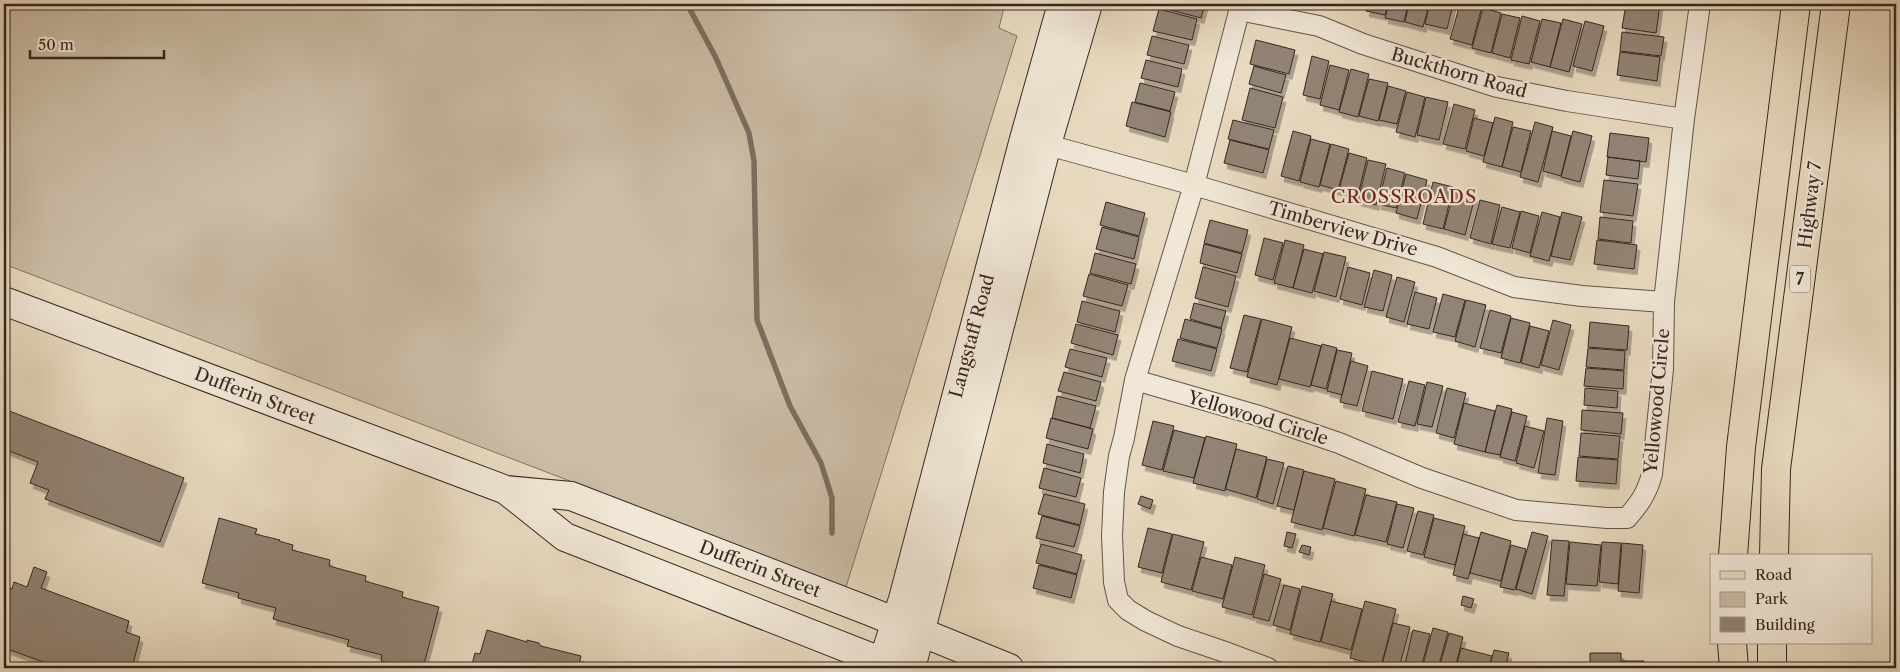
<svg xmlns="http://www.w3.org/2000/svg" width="1900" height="672" font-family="'Libre Caslon Text',serif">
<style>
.green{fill:#cabca5;stroke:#807263}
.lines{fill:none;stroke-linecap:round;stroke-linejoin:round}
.stream{stroke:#7c6e60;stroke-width:5.5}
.building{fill:#928474;stroke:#352721;filter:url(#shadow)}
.minor-casing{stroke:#625449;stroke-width:22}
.secondary-casing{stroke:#352721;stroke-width:30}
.primary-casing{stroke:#352721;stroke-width:30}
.minor{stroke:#f0e7d6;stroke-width:20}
.secondary{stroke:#f0e7d6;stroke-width:28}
.primary{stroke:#e8dac0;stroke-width:28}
.labels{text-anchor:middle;stroke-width:4.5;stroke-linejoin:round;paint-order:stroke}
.shield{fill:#f0e7d6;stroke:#6d6157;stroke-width:1}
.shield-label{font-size:16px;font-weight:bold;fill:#352721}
.street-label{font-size:18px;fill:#352721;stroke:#f0e7d6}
.neighbourhood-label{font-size:19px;letter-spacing:1px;fill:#7a1f14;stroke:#f0e7d6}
</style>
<defs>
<filter id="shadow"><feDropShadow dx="3" dy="5.5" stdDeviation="0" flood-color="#0004"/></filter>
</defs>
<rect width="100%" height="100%" fill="#e8dac0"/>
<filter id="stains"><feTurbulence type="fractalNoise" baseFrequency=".004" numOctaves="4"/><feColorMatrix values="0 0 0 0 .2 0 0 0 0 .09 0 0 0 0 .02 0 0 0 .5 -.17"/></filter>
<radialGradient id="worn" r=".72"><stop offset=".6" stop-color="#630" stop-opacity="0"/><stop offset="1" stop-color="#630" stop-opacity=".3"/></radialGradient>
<path class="green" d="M4 4H1005L999 28 1017 36 846 587 4 264Z"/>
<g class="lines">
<path class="stream" d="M687 4 716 58 749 133 754 161 757 320 790 406 821 463 832 498V533"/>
</g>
<path class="building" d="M1160 4H1205L1201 18 1159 7Z
M1368 4H1388L1385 15 1366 11Z
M1389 4H1408L1404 22 1385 18Z
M1409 4H1429L1423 27 1405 22Z
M1430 4H1453L1447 29 1425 24Z
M1460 4H1472L1482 6 1472 45 1450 39Z
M1626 4H1660L1656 33 1622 28Z
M1483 8 1501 13 1491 53 1472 48Z
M1159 9 1197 19 1192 40 1153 31Z
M1502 14 1520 18 1510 58 1492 53Z
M1522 16 1540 21 1529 64 1511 60Z
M1542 19 1561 23 1550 67 1531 62Z
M1563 19 1582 24 1569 72 1550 67Z
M1585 21 1604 26 1592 71 1573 66Z
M1622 32 1664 37 1661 56 1620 51Z
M1152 36 1189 45 1184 64 1147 55Z
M1256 40 1295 50 1289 74 1250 64Z
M1620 52 1660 57 1657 81 1617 75Z
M1312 56 1329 61 1320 99 1303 95Z
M1146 60 1182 69 1178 87 1141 78Z
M1330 65 1349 70 1339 110 1320 105Z
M1254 66 1286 75 1281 93 1249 84Z
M1351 69 1369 74 1358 117 1339 112Z
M1369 79 1388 83 1378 121 1359 116Z
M1140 83 1175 92 1170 111 1135 102Z
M1388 86 1406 91 1397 124 1379 120Z
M1250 88 1283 97 1275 128 1242 120Z
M1407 92 1425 97 1415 137 1396 132Z
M1426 97 1448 102 1439 140 1417 135Z
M1132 102 1171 112 1165 137 1126 126Z
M1454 104 1475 110 1465 149 1443 144Z
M1495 117 1513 122 1502 167 1483 162Z
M1474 118 1493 123 1484 156 1466 151Z
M1233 120 1274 130 1269 149 1228 139Z
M1535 122 1553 127 1538 182 1520 177Z
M1513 127 1531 131 1521 172 1502 167Z
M1293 131 1311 136 1299 181 1281 176Z
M1552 131 1571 136 1561 176 1543 171Z
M1573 131 1592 136 1580 182 1561 177Z
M1610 133 1649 138 1646 162 1607 157Z
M1311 139 1330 144 1319 187 1300 182Z
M1230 140 1269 150 1263 173 1224 163Z
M1331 144 1349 149 1338 190 1320 185Z
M1349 153 1367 158 1358 195 1339 190Z
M1608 157 1640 161 1638 179 1606 175Z
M1368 160 1386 164 1376 205 1358 200Z
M1387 168 1405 173 1396 208 1378 204Z
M1406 174 1427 180 1417 219 1396 213Z
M1604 180 1638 184 1633 216 1600 212Z
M1433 182 1453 187 1443 229 1423 224Z
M1454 191 1475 197 1465 235 1444 229Z
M1480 200 1500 205 1491 244 1470 238Z
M1106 202 1145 213 1139 236 1100 225Z
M1502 207 1520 212 1510 248 1492 244Z
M1521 211 1539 216 1530 253 1512 248Z
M1542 212 1560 217 1549 261 1530 256Z
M1562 212 1582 217 1570 260 1551 256Z
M1600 217 1633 221 1631 243 1598 239Z
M1210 220 1248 230 1242 253 1204 243Z
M1102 227 1139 237 1134 259 1096 249Z
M1264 238 1283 243 1273 280 1255 275Z
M1285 240 1304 245 1293 288 1274 283Z
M1597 240 1637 245 1634 269 1594 264Z
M1204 244 1242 254 1237 273 1200 263Z
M1304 249 1323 254 1312 293 1293 288Z
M1324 252 1346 257 1336 297 1314 291Z
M1095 253 1136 264 1131 284 1090 273Z
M1203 267 1236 276 1228 307 1195 298Z
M1348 267 1370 273 1362 305 1340 299Z
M1374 270 1392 275 1383 311 1364 307Z
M1089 274 1128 285 1122 306 1083 296Z
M1397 277 1415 282 1404 322 1386 317Z
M1415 292 1437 298 1429 329 1407 324Z
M1443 294 1465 300 1455 337 1433 332Z
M1466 300 1486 305 1475 347 1455 341Z
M1082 301 1120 311 1115 332 1077 322Z
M1194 303 1226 311 1221 328 1190 319Z
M1490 310 1511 316 1501 353 1480 348Z
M1244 315 1261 319 1247 372 1230 368Z
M1511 318 1530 323 1520 363 1501 358Z
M1185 319 1222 329 1217 348 1180 338Z
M1262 319 1292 327 1277 385 1247 377Z
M1553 320 1571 325 1559 370 1541 365Z
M1590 322 1629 326 1627 350 1588 347Z
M1076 324 1118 335 1113 355 1071 343Z
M1530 326 1549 331 1539 368 1521 363Z
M1290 338 1321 346 1310 387 1279 379Z
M1178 339 1217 349 1211 371 1172 361Z
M1322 344 1337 348 1326 389 1311 385Z
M1588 348 1625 351 1624 370 1586 367Z
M1070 349 1107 358 1102 377 1065 367Z
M1337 350 1352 353 1342 395 1327 391Z
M1351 361 1368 366 1357 406 1340 402Z
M1586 368 1624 371 1623 389 1584 386Z
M1372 371 1403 379 1393 419 1362 411Z
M1064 372 1101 382 1096 401 1058 391Z
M1409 381 1425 385 1415 426 1398 422Z
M1427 382 1443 386 1432 427 1417 424Z
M1447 388 1466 393 1454 438 1436 433Z
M1585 388 1618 391 1617 408 1584 405Z
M1057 396 1096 406 1090 428 1052 418Z
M1464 403 1495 411 1485 452 1454 444Z
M1497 405 1512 409 1500 455 1485 452Z
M4 409 184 478 160 542 45 499 49 490 30 483 38 462 4 449Z
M1582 410 1623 413 1621 434 1581 430Z
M1512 412 1527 416 1515 461 1500 457Z
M1051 418 1093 429 1088 449 1046 438Z
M1547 418 1563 421 1555 475 1538 473Z
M1153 421 1174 426 1162 470 1142 465Z
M1525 426 1544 431 1534 468 1516 463Z
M1174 430 1205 438 1194 478 1163 471Z
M1581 433 1620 436 1618 459 1579 456Z
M1206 436 1237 444 1225 491 1193 483Z
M1047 444 1084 454 1080 473 1043 463Z
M1236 449 1267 457 1256 498 1225 489Z
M1578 457 1618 460 1616 484 1576 481Z
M1267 459 1284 463 1273 504 1257 499Z
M1288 466 1304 470 1294 510 1277 506Z
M1044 468 1081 478 1076 497 1039 488Z
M1304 471 1335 479 1322 530 1291 522Z
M1336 481 1366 489 1354 536 1323 528Z
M1044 494 1085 504 1080 525 1038 514Z
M1366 495 1397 502 1386 542 1355 535Z
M1141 496 1153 500 1150 509 1138 504Z
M1397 504 1414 508 1403 548 1387 544Z
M1418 511 1434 515 1423 555 1407 551Z
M1042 516 1080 526 1074 547 1036 538Z
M219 518 257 529 255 534 280 540 279 541 293 545 292 550 330 560 329 566 366 576 365 581 403 592 402 597 439 607 423 668H409L381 661 382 655 347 646 349 640 273 619 276 608 238 598 239 593 202 583Z
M1434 518 1465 526 1455 565 1424 557Z
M1148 528 1172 534 1162 573 1138 567Z
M1287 532 1296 534 1292 548 1284 546Z
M1481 532 1511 541 1501 581 1470 573Z
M1532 532 1548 536 1532 594 1516 589Z
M1173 534 1204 542 1191 590 1161 582Z
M1463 534 1479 538 1468 579 1453 575Z
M1552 540 1569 541 1564 596 1547 595Z
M1570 542 1601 545 1597 586 1566 584Z
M1602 542 1621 543 1618 584 1599 582Z
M1622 543 1643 545 1639 593 1618 591Z
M1041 544 1082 555 1077 574 1036 563Z
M1302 545 1311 547 1309 555 1299 552Z
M1511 545 1526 549 1515 590 1500 587Z
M1201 557 1232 565 1223 599 1192 591Z
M1235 557 1265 565 1252 615 1222 607Z
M1039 565 1077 575 1071 598 1033 588Z
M34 567 47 572 41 588 129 621 126 632 140 637 132 668H41L43 662 5 648 7 641 4 640V586L12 589 14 582 27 587Z
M1264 574 1281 579 1269 621 1253 617Z
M1284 585 1300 589 1290 630 1273 625Z
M1302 586 1333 594 1320 642 1290 634Z
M1463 596 1474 599 1471 608 1461 605Z
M1331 601 1362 609 1351 650 1321 642Z
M1365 601 1396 609 1381 666 1350 658Z
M1393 623 1410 627 1399 668 1382 665Z
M1433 628 1448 632 1438 668H1422Z
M487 630 527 642V640L539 643 541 646 581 656 578 668H471L475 653 480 654Z
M1413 630 1430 634 1421 668H1404Z
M1449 633 1463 637 1455 668H1439Z
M1461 648 1492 656 1489 668H1456Z
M1494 650 1509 653 1505 668H1489Z
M1590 653H1621V668H1590Z
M1622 661H1644V668H1623Z
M1570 663H1589V668H1570Z"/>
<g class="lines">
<g class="minor-casing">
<path id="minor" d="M1241 4 1194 185 1135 380 1124 438 1119 456 1114 492 1112 536 1114 582 1118 600 1128 610 1146 621 1178 636 1228 653 1268 668
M1239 10 1319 26 1363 44 1497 87 1567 101 1684 119
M1033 141 1194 185 1437 257 1514 287 1582 296 1664 302
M1135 380 1256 415 1339 443 1422 478 1516 510 1607 518H1627C1640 503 1647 493 1652 474L1663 369 1664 302 1684 119 1700 4"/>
</g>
<g class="secondary-casing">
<path id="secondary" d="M4 301 506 490 571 496 869 611 1009 668
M506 490 565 537 898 668
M881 668 903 599 1024 139 1062 4
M911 668 1047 144 1088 4"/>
</g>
<g class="primary-casing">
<path id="primary" d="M1733 556 1741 447 1796 4
M1774 556 1776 469 1836 4
M1732 643 1734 668
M1772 668V643"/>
</g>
<use href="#minor" class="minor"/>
<use href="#secondary" class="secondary"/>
<use href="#primary" class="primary"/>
</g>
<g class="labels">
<rect class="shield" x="1790" y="265.5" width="20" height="27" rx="4"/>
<g class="shield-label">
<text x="1800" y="285">7</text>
</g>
<g class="street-label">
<text transform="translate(1459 73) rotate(16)" y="6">Buckthorn Road</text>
<text transform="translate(1810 205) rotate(-83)" y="6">Highway 7</text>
<text transform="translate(1343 229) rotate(16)" y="6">Timberview Drive</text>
<text transform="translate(972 336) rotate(-75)" y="6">Langstaff Road</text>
<text transform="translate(255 396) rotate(21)" y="6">Dufferin Street</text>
<text transform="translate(1657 401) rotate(-85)" y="6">Yellowood Circle</text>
<text transform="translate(1258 418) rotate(17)" y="6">Yellowood Circle</text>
<text transform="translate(760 569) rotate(21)" y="6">Dufferin Street</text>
</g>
<g class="neighbourhood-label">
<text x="1404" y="203">CROSSROADS</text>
</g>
</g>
<rect width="1900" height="672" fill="none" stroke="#e8dac0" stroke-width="20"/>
<rect x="5" y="5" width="1890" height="662" fill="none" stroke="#352721" stroke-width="2.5"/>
<rect x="10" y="10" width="1880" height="652" fill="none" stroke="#352721"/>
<rect x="1710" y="554" width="162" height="90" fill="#f0e7d6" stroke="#a59a8e"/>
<rect x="1720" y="571" width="25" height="8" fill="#e8dac0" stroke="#a59a8e"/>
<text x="1755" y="580" font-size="15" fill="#352721">Road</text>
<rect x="1720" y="592" width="25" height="15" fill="#cabca5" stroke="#a59a8e"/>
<text x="1755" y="604" font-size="15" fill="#352721">Park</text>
<rect x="1720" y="617" width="25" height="15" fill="#928474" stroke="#a59a8e"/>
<text x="1755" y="630" font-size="15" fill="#352721">Building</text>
<path d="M30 50v8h134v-8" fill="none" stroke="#352721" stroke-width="2.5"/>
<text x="38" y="50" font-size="15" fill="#352721" stroke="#f0e7d6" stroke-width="4" paint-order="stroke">50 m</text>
<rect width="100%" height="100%" filter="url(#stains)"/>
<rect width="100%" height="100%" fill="url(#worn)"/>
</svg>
